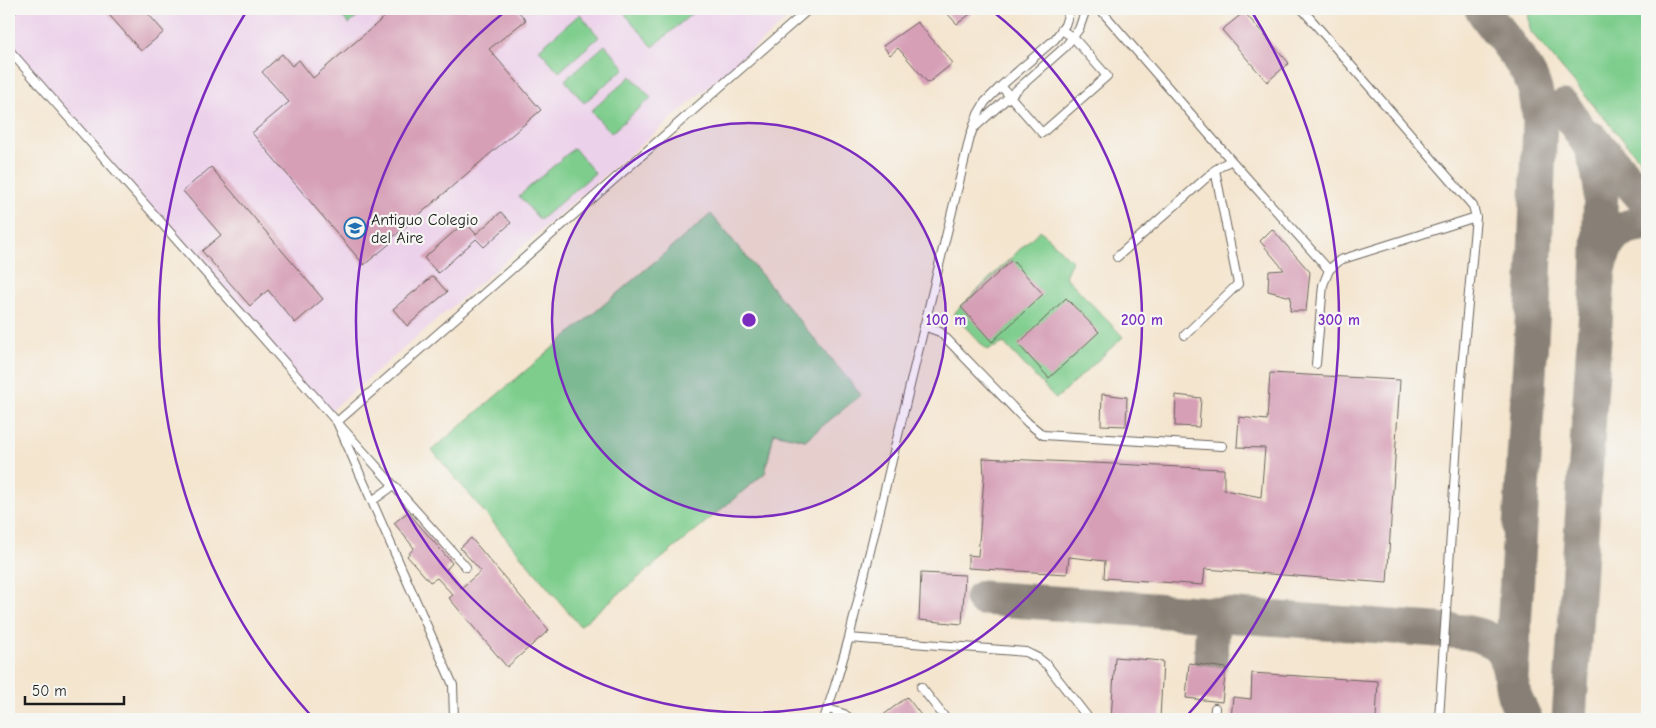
<svg xmlns="http://www.w3.org/2000/svg" width="1656" height="728" font-family="'Comic Neue',sans-serif">
<style>
.built{fill:#ecd1ea}
.green{fill:#7ecd8d;stroke:#4d7454}
.lines{fill:none;stroke-linecap:round;stroke-linejoin:round}
.taxiway{stroke:#888076;stroke-width:35}
.building{fill:#d69fb6}
.lane-casing{stroke:#68625b;stroke-width:10}
.lane{stroke:#fff;stroke-width:8}
.ring{fill:none;stroke:#7b2cbf;stroke-width:2.5}
.labels{text-anchor:middle;stroke-width:4.5;stroke-linejoin:round;paint-order:stroke}
.poi-label{font-size:16px;fill:#1c1c1c;stroke:#f6f6f2;text-anchor:start}
.centre{fill:#7b2cbf;stroke:#f6f6f2;stroke-width:2.5}
.ring-label{font-size:15px;text-anchor:middle;font-weight:bold;fill:#7b2cbf;stroke:#f6f6f2;stroke-width:4.5;stroke-linejoin:round;paint-order:stroke}
</style>
<rect width="100%" height="100%" fill="#f6f6f2"/>
<filter id="ink" filterUnits="userSpaceOnUse"><feTurbulence type="fractalNoise" baseFrequency=".02" numOctaves="2"/><feDisplacementMap in="SourceGraphic" scale="10" xChannelSelector="R" yChannelSelector="G"/><feConvolveMatrix kernelMatrix="1 2 1 2 8 2 1 2 1" color-interpolation-filters="sRGB"/></filter>
<filter id="wash" filterUnits="userSpaceOnUse"><feTurbulence type="fractalNoise" baseFrequency=".0096" numOctaves="4" result="noise"/><feDisplacementMap in="SourceGraphic" scale="20" xChannelSelector="R" yChannelSelector="G"/><feGaussianBlur stdDeviation="1.12" result="paint"/><feColorMatrix in="noise" values="0 0 0 0 0 0 0 0 0 0 0 0 0 0 0 0 0 1.4 0 .05"/><feComposite in="paint" operator="in"/></filter>
<g filter="url(#wash)">
<rect width="100%" height="100%" fill="#f4e5cf"/>
<path class="built" d="M9 9H799L327 414 9 43Z"/>
<path class="green" d="M335 9H367L349 24Z
M631 9H697L653 47 625 14Z
M1528 9H1647V168L1530 31Z
M580 14 599 37 559 72 539 49Z
M605 45 625 68 584 103 565 80Z
M631 76 651 98 611 133 591 111Z
M574 148 595 173 540 220 519 196Z
M711 214 861 395 805 440 774 433 765 473 580 626 432 450Z
M1040 230 1072 261 1065 276 1123 337 1056 399 1004 343 987 350 953 314Z"/>
<g class="lines">
<path class="taxiway" d="M1482 9C1497 32 1517 52 1530 77 1537 90 1538 106 1540 120L1533 307 1511 679 1514 695 1525 719
M1564 107 1591 147 1597 166 1601 188 1598 279 1569 719
M1592 139 1647 202
M1600 266C1605 239 1620 224 1647 224
M982 598 1465 632C1497 639 1505 645 1511 678
M1211 661 1213 614"/>
</g>
<g id="blocks">
<path class="building" d="M104 9H144L164 32 141 51Z
M394 9H516L526 20 489 49 541 110 391 239 393 241 364 265 252 133 289 102 262 72 282 54 292 66 299 60 313 78Z
M943 9H977L957 24Z
M1244 12 1289 63 1267 82 1222 30Z
M917 22 953 63 928 83 898 48 890 55 883 46Z
M211 167 323 299 295 323 268 290 250 306 202 251 221 235 183 191Z
M501 212 511 223 484 247 476 239 438 273 424 258 465 222 476 234Z
M1272 229 1310 272 1306 311H1290L1291 297 1268 291 1269 271 1284 270 1260 241Z
M1012 260 1043 294 992 342 961 307Z
M433 276 447 292 407 326 393 309Z
M1066 298 1099 332 1049 378 1018 344Z
M1270 373 1400 380 1387 583 1205 569 1203 585 1104 578 1105 561 1069 557 1067 574 968 568V555L978 556 984 477 983 458 1224 469V490L1261 497 1265 448 1237 447 1239 417 1267 420Z
M1102 394 1127 397 1126 426 1101 425Z
M1176 395 1201 398 1199 427 1175 426Z
M408 512 452 563 446 570 461 588 481 571 460 548 471 538 549 630 507 667 449 598 453 595 437 578 430 582 407 556 414 548 394 523Z
M921 573 965 575 962 624 919 620Z
M1115 657 1163 661 1160 719H1111Z
M1189 663 1226 668 1222 702 1186 698Z
M1252 673 1378 681 1376 719H1231L1233 697 1251 699Z
M907 697 924 719H878Z"/>
</g>
</g>
<g filter="url(#ink)">
<use href="#blocks" fill-opacity="0" stroke="#68625b" stroke-width="1"/>
<g class="lines">
<g class="lane-casing">
<path id="lane" d="M1100 9 1231 160 1329 270
M1302 9 1473 206 1476 217 1461 379 1439 719
M9 11 13 9
M9 50 337 422 453 685 454 719
M1001 86 1042 133 1107 76 1073 37 1061 30
M975 127 1065 47 1079 29 1086 9
M1117 257 1215 170 1231 160
M924 326 940 332 1028 423 1043 435 1222 446
M1185 335 1238 284 1215 170
M1316 364 1323 285 1329 270 1340 260 1476 217
M372 501 393 486
M466 567 337 422 809 9
M849 638 1026 652 1038 658 1047 665 1089 719
M921 687 946 719
M828 709 844 714 851 719
M824 719 835 686 849 638 970 137 978 114 985 102 1001 86 1055 39 1065 25 1070 9
M1214 719 1215 708"/>
</g>
<use href="#lane" class="lane"/>
</g>
</g>
<circle cx="749" cy="320" r="197" fill="#7b2cbf" fill-opacity=".12"/>
<g class="ring">
<circle cx="749" cy="320" r="197"/>
<path d="M991 10A393 393 0 1 1 507 10"/>
<path d="M314 719A590 590 0 0 1 246 12M1252 12A590 590 0 0 1 1184 719"/>
</g>
<defs>
<g id="university-ring" transform="scale(1.125)"><circle r="9.5" fill="#f6f6f2" stroke="#1f6fb2" stroke-width="1.5"/><path d="M0-5L7-2L0 1L-7-2ZM-4 1L0 2.5L4 1V4Q0 6-4 4Z" fill="#1f6fb2"/></g>
</defs>
<g fill-rule="evenodd">
<use href="#university-ring" x="355" y="228"/>
</g>
<g class="labels">
<g class="poi-label">
<text x="371" y="225">Antiguo Colegio<tspan x="371" dy="18">del Aire</tspan></text>
</g>
</g>
<circle cx="749" cy="320" r="8" class="centre"/>
<g class="ring-label">
<text x="946" y="325">100 m</text>
<text x="1142" y="325">200 m</text>
<text x="1339" y="325">300 m</text>
</g>
<rect width="1656" height="728" fill="none" stroke="#f6f6f2" stroke-width="30"/>
<path d="M25 696v8h99v-8" fill="none" stroke="#1c1c1c" stroke-width="2.5"/>
<text x="32" y="696" font-size="15" fill="#1c1c1c" stroke="#f6f6f2" stroke-width="4" paint-order="stroke">50 m</text>
</svg>
